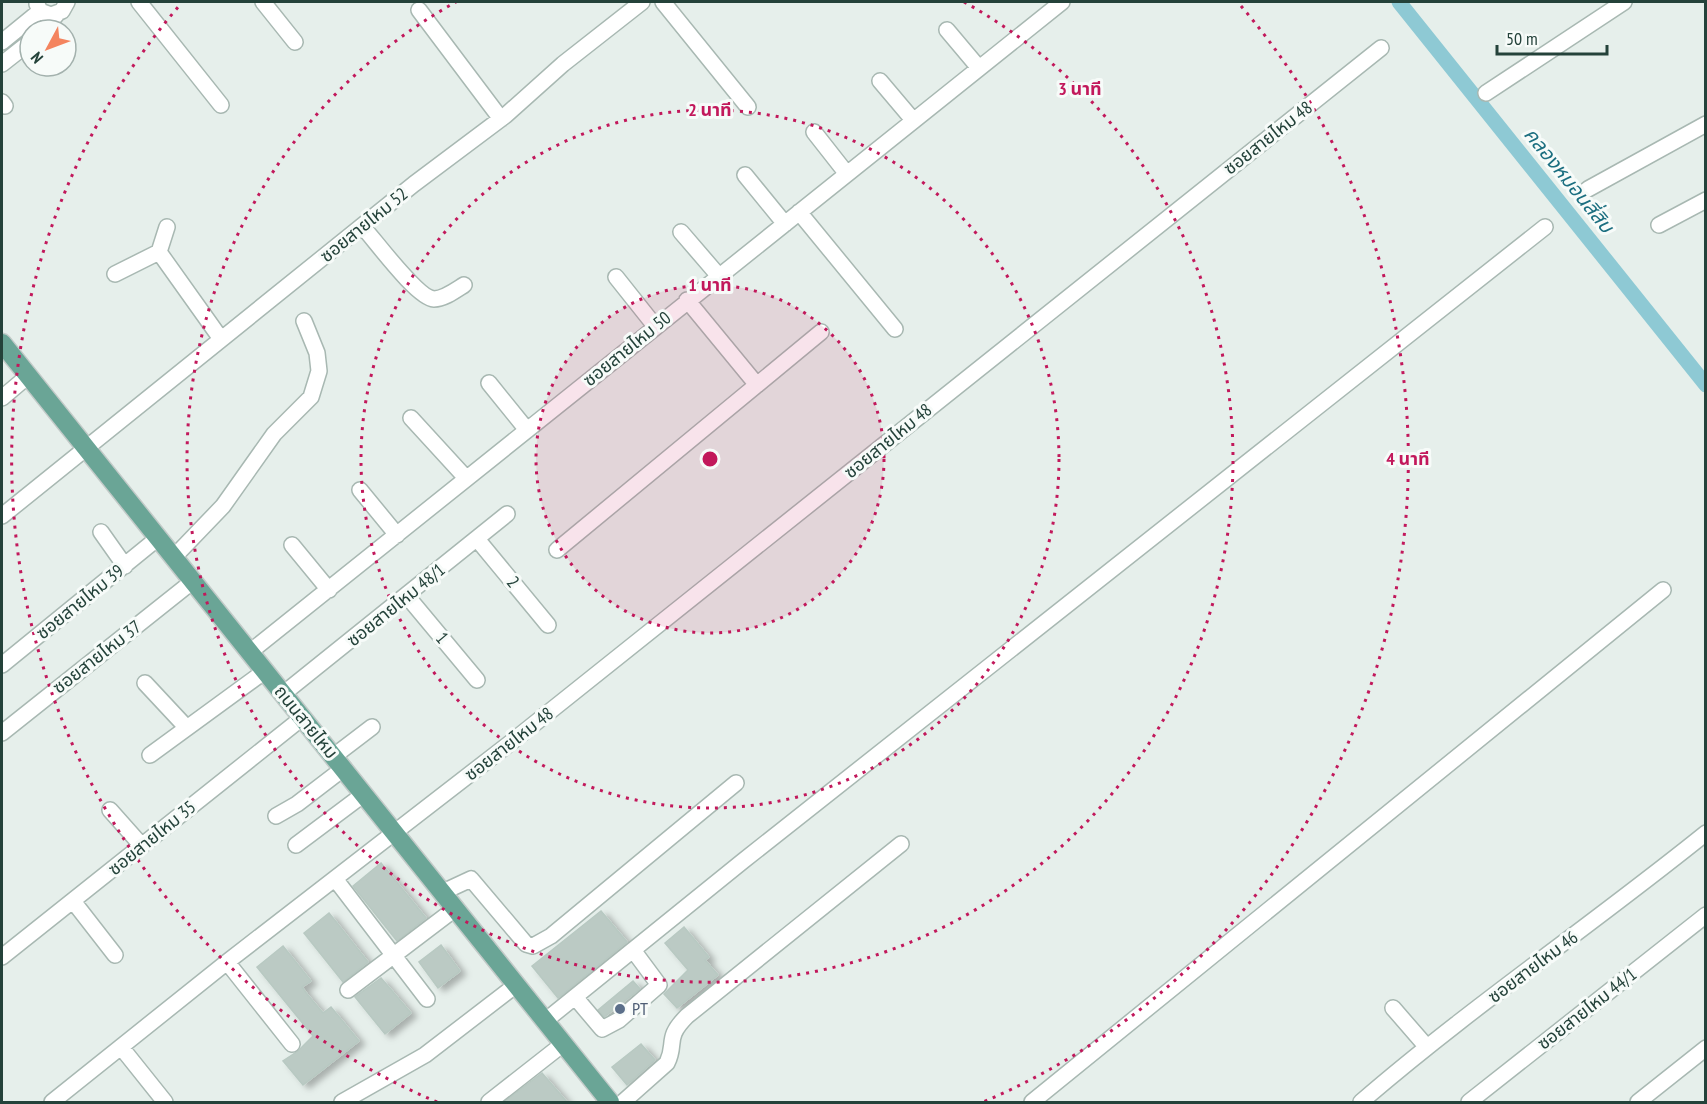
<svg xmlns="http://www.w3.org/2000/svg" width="1707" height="1104" font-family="'PT Sans Narrow','Noto Sans Thai',sans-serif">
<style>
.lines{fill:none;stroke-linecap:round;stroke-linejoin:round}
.canal{stroke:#8ec9d4;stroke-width:15}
.building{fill:#bbcac4;stroke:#b8c9c2;stroke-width:1.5;filter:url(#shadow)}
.minor-casing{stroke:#a8b8b2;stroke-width:18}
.major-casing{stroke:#c2cac8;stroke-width:21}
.minor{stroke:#fff;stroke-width:15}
.major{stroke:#6aa596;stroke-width:18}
.ring{fill:none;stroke:#c2185b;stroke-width:3;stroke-dasharray:3 6}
.service-dot{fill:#5c6f8a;stroke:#f7fbf9;stroke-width:2}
.labels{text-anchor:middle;stroke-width:6;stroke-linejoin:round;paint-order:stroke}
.street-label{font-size:18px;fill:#24423a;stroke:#f7fbf9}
.service-label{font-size:18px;fill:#4e5e75;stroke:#f7fbf9;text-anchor:start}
.water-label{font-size:20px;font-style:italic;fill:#1c6f80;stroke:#f7fbf9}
.centre{fill:#c2185b;stroke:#f7fbf9;stroke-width:3}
.ring-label{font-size:18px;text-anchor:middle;font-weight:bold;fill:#c2185b;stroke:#f7fbf9;stroke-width:6;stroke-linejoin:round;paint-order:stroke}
</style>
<defs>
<filter id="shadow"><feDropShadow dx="6" dy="3.5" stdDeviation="3" flood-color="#0004"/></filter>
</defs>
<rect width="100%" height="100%" fill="#e6efeb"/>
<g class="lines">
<path class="canal" d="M1399 2 1706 385"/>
</g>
<path class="building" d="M381 863 426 918 397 941 353 886Z
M601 911 627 942 558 998 532 966Z
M329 913 368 962 343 982 304 933Z
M684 927 709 957 705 960 718 975 677 1008 664 994 688 970 665 943Z
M441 945 460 971 438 988 419 962Z
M283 946 311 981 302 987 307 994 323 1013 331 1007 359 1041 303 1085 283 1061 298 1051 313 1036 257 967Z
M381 978 411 1013 385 1034 355 997Z
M633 981 640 989 604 1017 598 1010Z
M641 1044 655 1060 627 1085 612 1067Z
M542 1073 567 1102H504Z"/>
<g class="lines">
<g class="minor-casing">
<path id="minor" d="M139 2 221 105
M263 2 295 42
M663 2 748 107
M37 4 40 11 51 15 62 11 67 2
M419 10 501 119
M43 30 57 14
M947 30 979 68
M2 42 40 11
M2 64 30 42
M880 81 913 120
M1486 93 1624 2
M2 102 5 106
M814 132 847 174
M745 175 785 224
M1588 189 1706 124
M799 212 895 329
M1659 225 1706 200
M362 226C375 240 417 298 434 299 444 299 456 290 464 285
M167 227 159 252 221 339
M681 232 718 275
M115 274 159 252
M616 277 655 326
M687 300 757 385
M489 383 527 430
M2 398 28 376
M411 418 466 478
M360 490 397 535
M2 516 414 184 506 115 563 64 642 2
M101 532 125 566
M477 539 548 625
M292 545 329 590
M557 550 821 332
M174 557 223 506 274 434 311 397 319 371 317 353 304 321
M407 596 477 680
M250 652 1062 2
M2 665 158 538
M145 683 187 728
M283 694 507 514
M2 733 193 581
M150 755 265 671
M334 756 372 727
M110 810 142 846
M276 816 297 804 344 768
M296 845 364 794
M336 880 427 999
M443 892 471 879 526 944 533 946 551 936 736 783
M73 901 115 955
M2 957 302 718
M227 962 292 1044
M348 990 456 908
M575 997 602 1029 619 1020 659 985 633 950
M1393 1008 1426 1046
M545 1021 743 861 1545 227
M121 1047 165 1102
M52 1102 227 962 514 740 1381 48
M342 1102 425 1055 516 985
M489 1102 563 1044
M623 1102 667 1063C677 1043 664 1039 687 1016L901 844
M1032 1102 1663 590
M1361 1102C1471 1007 1592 925 1706 833
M1469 1102 1706 915
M1638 1102 1706 1048"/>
</g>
<g class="major-casing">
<path id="major" d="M2 343 610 1102"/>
</g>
<use href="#minor" class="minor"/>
<use href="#major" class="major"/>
</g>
<circle cx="710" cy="459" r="174" fill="#c2185b" fill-opacity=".12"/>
<g class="ring">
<circle cx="710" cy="459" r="174"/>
<circle cx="710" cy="459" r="349"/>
<path d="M964 2A523 523 0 1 1 456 2"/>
<path d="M437 1102A698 698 0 0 1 179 6M1241 6A698 698 0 0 1 983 1102"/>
</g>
<circle class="service-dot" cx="620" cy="1009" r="6"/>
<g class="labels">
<g class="street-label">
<text transform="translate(1268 138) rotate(-38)" y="6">ซอยสายไหม 48</text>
<text transform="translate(364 225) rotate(-39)" y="6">ซอยสายไหม 52</text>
<text transform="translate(627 349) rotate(-39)" y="6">ซอยสายไหม 50</text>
<text transform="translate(888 441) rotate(-39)" y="6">ซอยสายไหม 48</text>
<text transform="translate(513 582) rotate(50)" y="6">2</text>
<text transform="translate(80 602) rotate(-39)" y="6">ซอยสายไหม 39</text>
<text transform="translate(396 605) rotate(-39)" y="6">ซอยสายไหม 48/1</text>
<text transform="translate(442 638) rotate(50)" y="6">1</text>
<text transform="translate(97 657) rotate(-38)" y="6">ซอยสายไหม 37</text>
<text transform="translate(306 722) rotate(51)" y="6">ถนนสายไหม</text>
<text transform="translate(509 744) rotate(-38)" y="6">ซอยสายไหม 48</text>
<text transform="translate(152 838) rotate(-39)" y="6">ซอยสายไหม 35</text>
<text transform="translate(1533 967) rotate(-37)" y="6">ซอยสายไหม 46</text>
<text transform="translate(1587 1009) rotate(-38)" y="6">ซอยสายไหม 44/1</text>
</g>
<g class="service-label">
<text x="632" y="1015">PT</text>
</g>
<g class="water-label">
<text transform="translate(1569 180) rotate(51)" y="7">คลองหมอนสี่สิบ</text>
</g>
</g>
<circle cx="710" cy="459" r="9" class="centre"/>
<g class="ring-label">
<text x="1080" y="95">3 นาที</text>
<text x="710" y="116">2 นาที</text>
<text x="710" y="291">1 นาที</text>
<text x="1408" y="465">4 นาที</text>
</g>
<rect width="1707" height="1104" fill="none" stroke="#24423a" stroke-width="6"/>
<g transform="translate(48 48) rotate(229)"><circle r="28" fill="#f7fbf9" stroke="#a3b1ad" stroke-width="1.5"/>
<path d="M0-4.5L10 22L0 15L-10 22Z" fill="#f4845f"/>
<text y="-9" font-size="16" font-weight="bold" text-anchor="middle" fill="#24423a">N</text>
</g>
<path d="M1497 45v9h110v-9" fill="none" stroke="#24423a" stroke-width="3"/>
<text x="1506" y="45" font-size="18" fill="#24423a" stroke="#f7fbf9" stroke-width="4.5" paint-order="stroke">50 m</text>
</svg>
